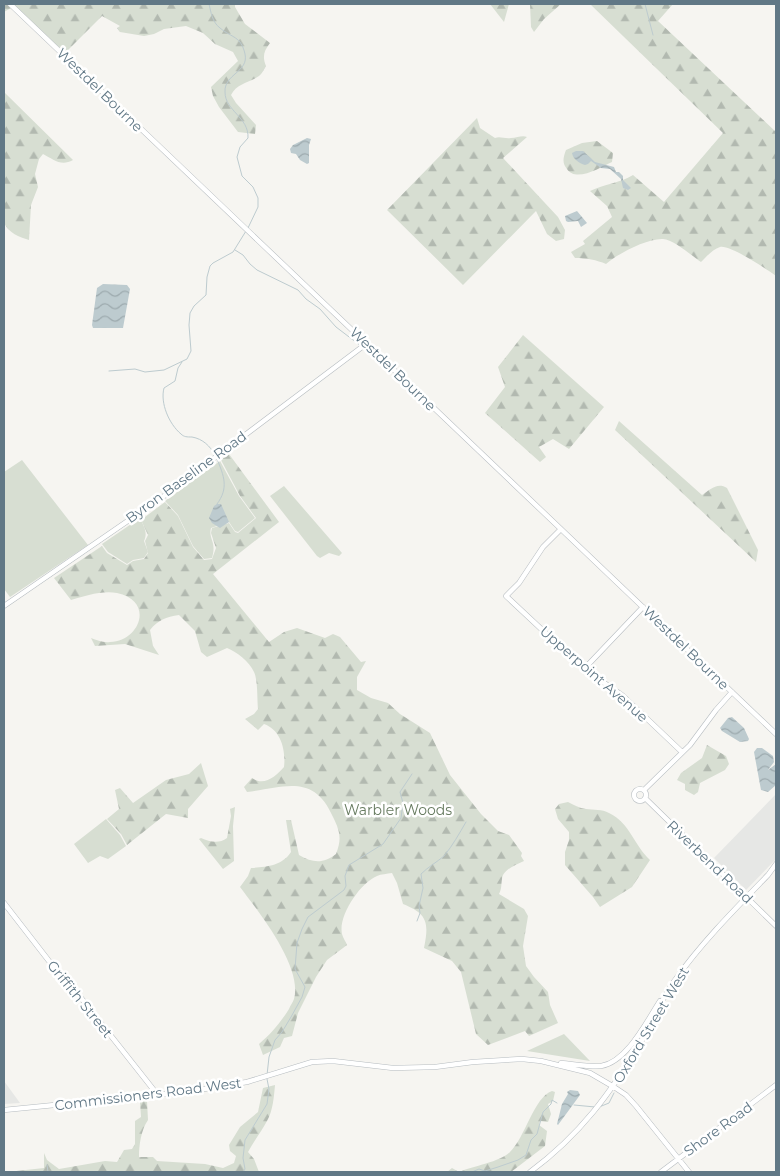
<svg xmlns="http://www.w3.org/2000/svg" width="780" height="1176" font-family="Montserrat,sans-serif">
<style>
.built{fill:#e6e7e5}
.grass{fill:#d7ded2}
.forest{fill:url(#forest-firs)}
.water{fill:url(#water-waves)}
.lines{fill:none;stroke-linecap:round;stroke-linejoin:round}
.stream{stroke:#bdcbcf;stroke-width:1}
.secondary-casing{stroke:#b6bcc0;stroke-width:5.5}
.secondary{stroke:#fff;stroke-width:4.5}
.labels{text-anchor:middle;stroke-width:5;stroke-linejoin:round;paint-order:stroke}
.street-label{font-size:14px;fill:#617886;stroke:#fff}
.park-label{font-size:14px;fill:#687c61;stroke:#fff}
</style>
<defs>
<pattern id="forest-firs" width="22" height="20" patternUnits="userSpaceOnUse" patternTransform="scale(1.25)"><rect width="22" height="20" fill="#d7ded2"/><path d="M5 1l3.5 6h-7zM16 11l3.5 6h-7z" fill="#b2b9b0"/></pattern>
<pattern id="water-waves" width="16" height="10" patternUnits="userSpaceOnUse" patternTransform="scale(1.25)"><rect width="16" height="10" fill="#bdcbcf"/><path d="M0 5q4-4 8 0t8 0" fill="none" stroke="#9daaae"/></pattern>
</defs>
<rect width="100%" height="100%" fill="#f6f5f1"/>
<path class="built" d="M776 794V859L746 890 714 858Z
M4 1081 20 1103 4 1104Z"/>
<path class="grass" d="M22 460 88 545 10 597 4 589V472Z
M220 461 239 496 255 518 238 532 235 531 229 522 211 528C208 539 217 541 212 558L204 559 193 546 178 515 165 501Z
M284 486 342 553 339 556 329 553 320 558 317 556 270 496Z
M140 518C144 527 148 532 144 541L148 552 144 558 133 560 127 564 108 552 102 544Z
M106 819 120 835 126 846 108 859 100 856 88 863 74 844Z
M564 1034 590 1061 527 1051Z"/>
<path class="forest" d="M4 4H235V7L245 24 270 43C264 51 262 56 266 66 264 69 262 74 259 76 249 83 237 83 231 95L236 103 256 125 255 134 238 132 219 107 213 96 211 87 238 61 233 52 215 44 203 33 186 26 164 29 154 34 144 36 120 32 117 28 120 26 102 16 66 52 37 31 11 8 4 12Z
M490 4H509L504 22Z
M530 4H561L544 19 534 32 531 27Z
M590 4H673L658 21 776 132V276C768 270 729 244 720 247 713 249 706 257 701 262 692 256 673 239 663 239 648 238 617 254 606 264 597 260 586 258 575 258L571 252 585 244 583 241 612 217 607 206 590 191C604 184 620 183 633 175L664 202 723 133Z
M4 92 73 160C61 167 53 159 43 154L39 159 35 174 38 187 31 205 29 240C19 237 9 233 4 223Z
M477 118 480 128 495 138C500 136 505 139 511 138 517 138 522 135 527 137L503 158 558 217 565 230 564 239 556 241 547 234 536 211 463 285 387 210Z
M597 141 613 153 612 162C601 167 576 183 567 169 562 163 563 158 566 150L582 143Z
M523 335 604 407 569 449 553 439 539 447 546 457 540 462 485 413 505 387 498 367Z
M619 421 702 495C710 490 717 482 727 488L758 550 756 562 615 430Z
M229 454 279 522 213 574 269 642 284 632 297 628 325 638 333 634 340 637 361 662 366 661 357 677V690L371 698 388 703 400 714 430 733 450 775 481 814 498 831 509 835 522 853 521 856 524 861C516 865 503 869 502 879 501 885 502 888 499 894L524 909 528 916 523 946 526 966 534 977 548 992 550 1005 558 1023 529 1036 525 1031 488 1045 476 1034 461 972 452 961 424 948C429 923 428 914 403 904L397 883 392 873C387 874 381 874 377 876 360 883 338 916 342 934 343 938 346 942 347 945L327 960 316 977 298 1013 292 1036 284 1038 280 1047 263 1055 259 1044C272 1033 280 1023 289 1009 290 1006 293 1002 294 999 303 967 258 911 240 887L248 876 251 868C266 867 282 866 291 852L286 820H291L299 855C313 863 323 864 336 854 342 839 340 831 333 817 314 773 285 787 247 792L244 787 252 778C264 787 276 776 284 767 286 750 281 730 264 724L258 730 245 719 254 714 258 709C257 699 258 680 254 672 249 661 237 652 227 648L207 657 201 652 195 631 179 615C166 617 158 620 150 630L153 646 159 655 125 644 95 646 91 638C97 640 103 643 110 642 140 641 155 601 117 593 103 590 84 596 71 600L54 578 102 546 107 553 127 565 133 561 144 559 148 553 145 541 148 535 141 520 165 502 178 516 193 547 204 560 212 559 216 548 211 533 212 528 229 523 235 532 238 533 256 518 240 496 221 460Z
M707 745 726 756 729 764 725 770 700 783 698 792 694 795 685 790V784L677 780 681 773 702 758Z
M201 763 208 786 188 809V818L166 814 127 845 121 834 107 819 119 809 115 790 120 788 133 803 166 780 189 774Z
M568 802C574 805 579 808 586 809 594 810 602 809 609 813 630 823 634 845 650 860L632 887 600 907 593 897 565 865V852L569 840V832L558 819 555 809 559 804Z
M235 807 233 826 234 861 223 869 199 839 201 838C210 842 219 844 227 838L231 816 230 809Z
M275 1085C274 1096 273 1111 267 1121 261 1132 254 1141 248 1152L254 1159 259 1172H7L44 1168V1153L47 1160 59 1169 105 1161 117 1162 124 1150 132 1149 135 1144V1121L141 1117 140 1102 147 1101 148 1120C141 1130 139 1145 139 1157H153L157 1161 205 1164 223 1168 234 1163 236 1156 230 1151 229 1145 240 1127 258 1112 263 1088Z
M552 1091 555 1092 553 1101 548 1104 551 1114 548 1122 540 1121 539 1125 547 1131 545 1146 511 1172H447L452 1168 459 1172C473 1166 500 1162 510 1152 525 1138 534 1097 552 1091Z"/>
<path class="water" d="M307 138 311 139 309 145V163L307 164 300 160 296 154 291 153 290 149 293 145Z
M576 151H583L595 162 614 167 616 172H619L623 176V180L631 188 628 190 623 188 621 179 610 169 601 168 591 161 588 164 585 165C579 163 573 159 572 153Z
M577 211 587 223 581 227 578 221 568 222 566 221 565 216Z
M103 284 127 285 130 289 123 328H93L92 325 97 288Z
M217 504H221L229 522 220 528 212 523 209 518 214 506Z
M732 717 744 728 749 739 748 741 740 742 722 731 720 728 728 718Z
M757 748H762L773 756 774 762 768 770 776 764V785L768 792 761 790 754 752Z
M570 1090 578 1091 580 1095 558 1125 557 1124 562 1104 568 1094 567 1092Z"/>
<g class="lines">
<path class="stream" d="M209 4C211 12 212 22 220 28 232 38 241 36 245 54 249 72 224 74 225 92 225 111 249 117 248 138L240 147 237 157 242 176 253 187 258 198V207L248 228
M645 4 653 35
M235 250 243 255 250 264 257 270 298 290 306 299 320 309 336 327 361 346
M364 348 367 352
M182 362 178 368 175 381 164 388C160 403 169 424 181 434 184 437 187 437 192 437 203 439 210 446 215 455
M109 371 135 369 145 372 164 370 187 359 191 351 189 325 190 313 194 306 206 295 207 277 210 266 213 263 233 252 246 231
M217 459C224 476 229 488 217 504
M417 921 420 913 419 906 423 888 421 874C428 867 437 862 444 856 453 845 459 834 466 822
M267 1075 269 1057 275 1040 282 1032 291 1017 302 997 305 987 295 969 297 943 302 929 308 917 344 890 346 886 345 876 349 865 383 844 401 818 403 803 400 792 412 774
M574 1105 595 1107
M599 1107 609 1103 614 1093
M47 1165 48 1172
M243 1172 245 1169 243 1158 245 1140 267 1104 269 1089 267 1079
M472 1172 479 1169 485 1171 498 1167 518 1160 526 1155 531 1140 537 1134 543 1112 551 1104 552 1100 557 1103"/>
<g class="secondary-casing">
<path id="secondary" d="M10 4 776 734
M561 529 543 547 519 583 506 596 584 669 622 695 682 752
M4 606 164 496 366 344
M584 669 643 607
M634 795a6 6 0 1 1 12 0a6 6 0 1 1-12 0Z
M644 790 690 745 716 710 732 692
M645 798 776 926
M4 903 49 961 70 984 153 1089 154 1096
M561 1063C574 1064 588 1067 601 1066 627 1062 647 1021 660 1001
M4 1110 186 1092 247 1082 312 1062 333 1061 393 1068 435 1067 473 1062 522 1059 541 1061 590 1073 614 1087 626 1095 636 1106 689 1172
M530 1172C580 1135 611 1093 642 1040 653 1020 662 998 675 980 702 942 736 908 768 875L776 864
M661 1172 776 1085"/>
</g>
<use href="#secondary" class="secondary"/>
</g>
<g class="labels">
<g class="street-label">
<text transform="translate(100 90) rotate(44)" y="5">Westdel Bourne</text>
<text transform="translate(393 369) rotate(44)" y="5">Westdel Bourne</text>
<text transform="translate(186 477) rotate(-36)" y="5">Byron Baseline Road</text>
<text transform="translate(686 648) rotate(44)" y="5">Westdel Bourne</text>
<text transform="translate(594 674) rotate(41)" y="5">Upperpoint Avenue</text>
<text transform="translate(710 862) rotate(44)" y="5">Riverbend Road</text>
<text transform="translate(80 999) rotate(51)" y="5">Griffith Street</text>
<text transform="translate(651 1025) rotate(-59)" y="5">Oxford Street West</text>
<text transform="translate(148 1094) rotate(-7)" y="5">Commissioners Road West</text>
<text transform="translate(718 1129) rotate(-36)" y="5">Shore Road</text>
</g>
<g class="park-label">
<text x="398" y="815">Warbler Woods</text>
</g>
</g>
<rect width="780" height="1176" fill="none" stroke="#617886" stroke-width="10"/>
</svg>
